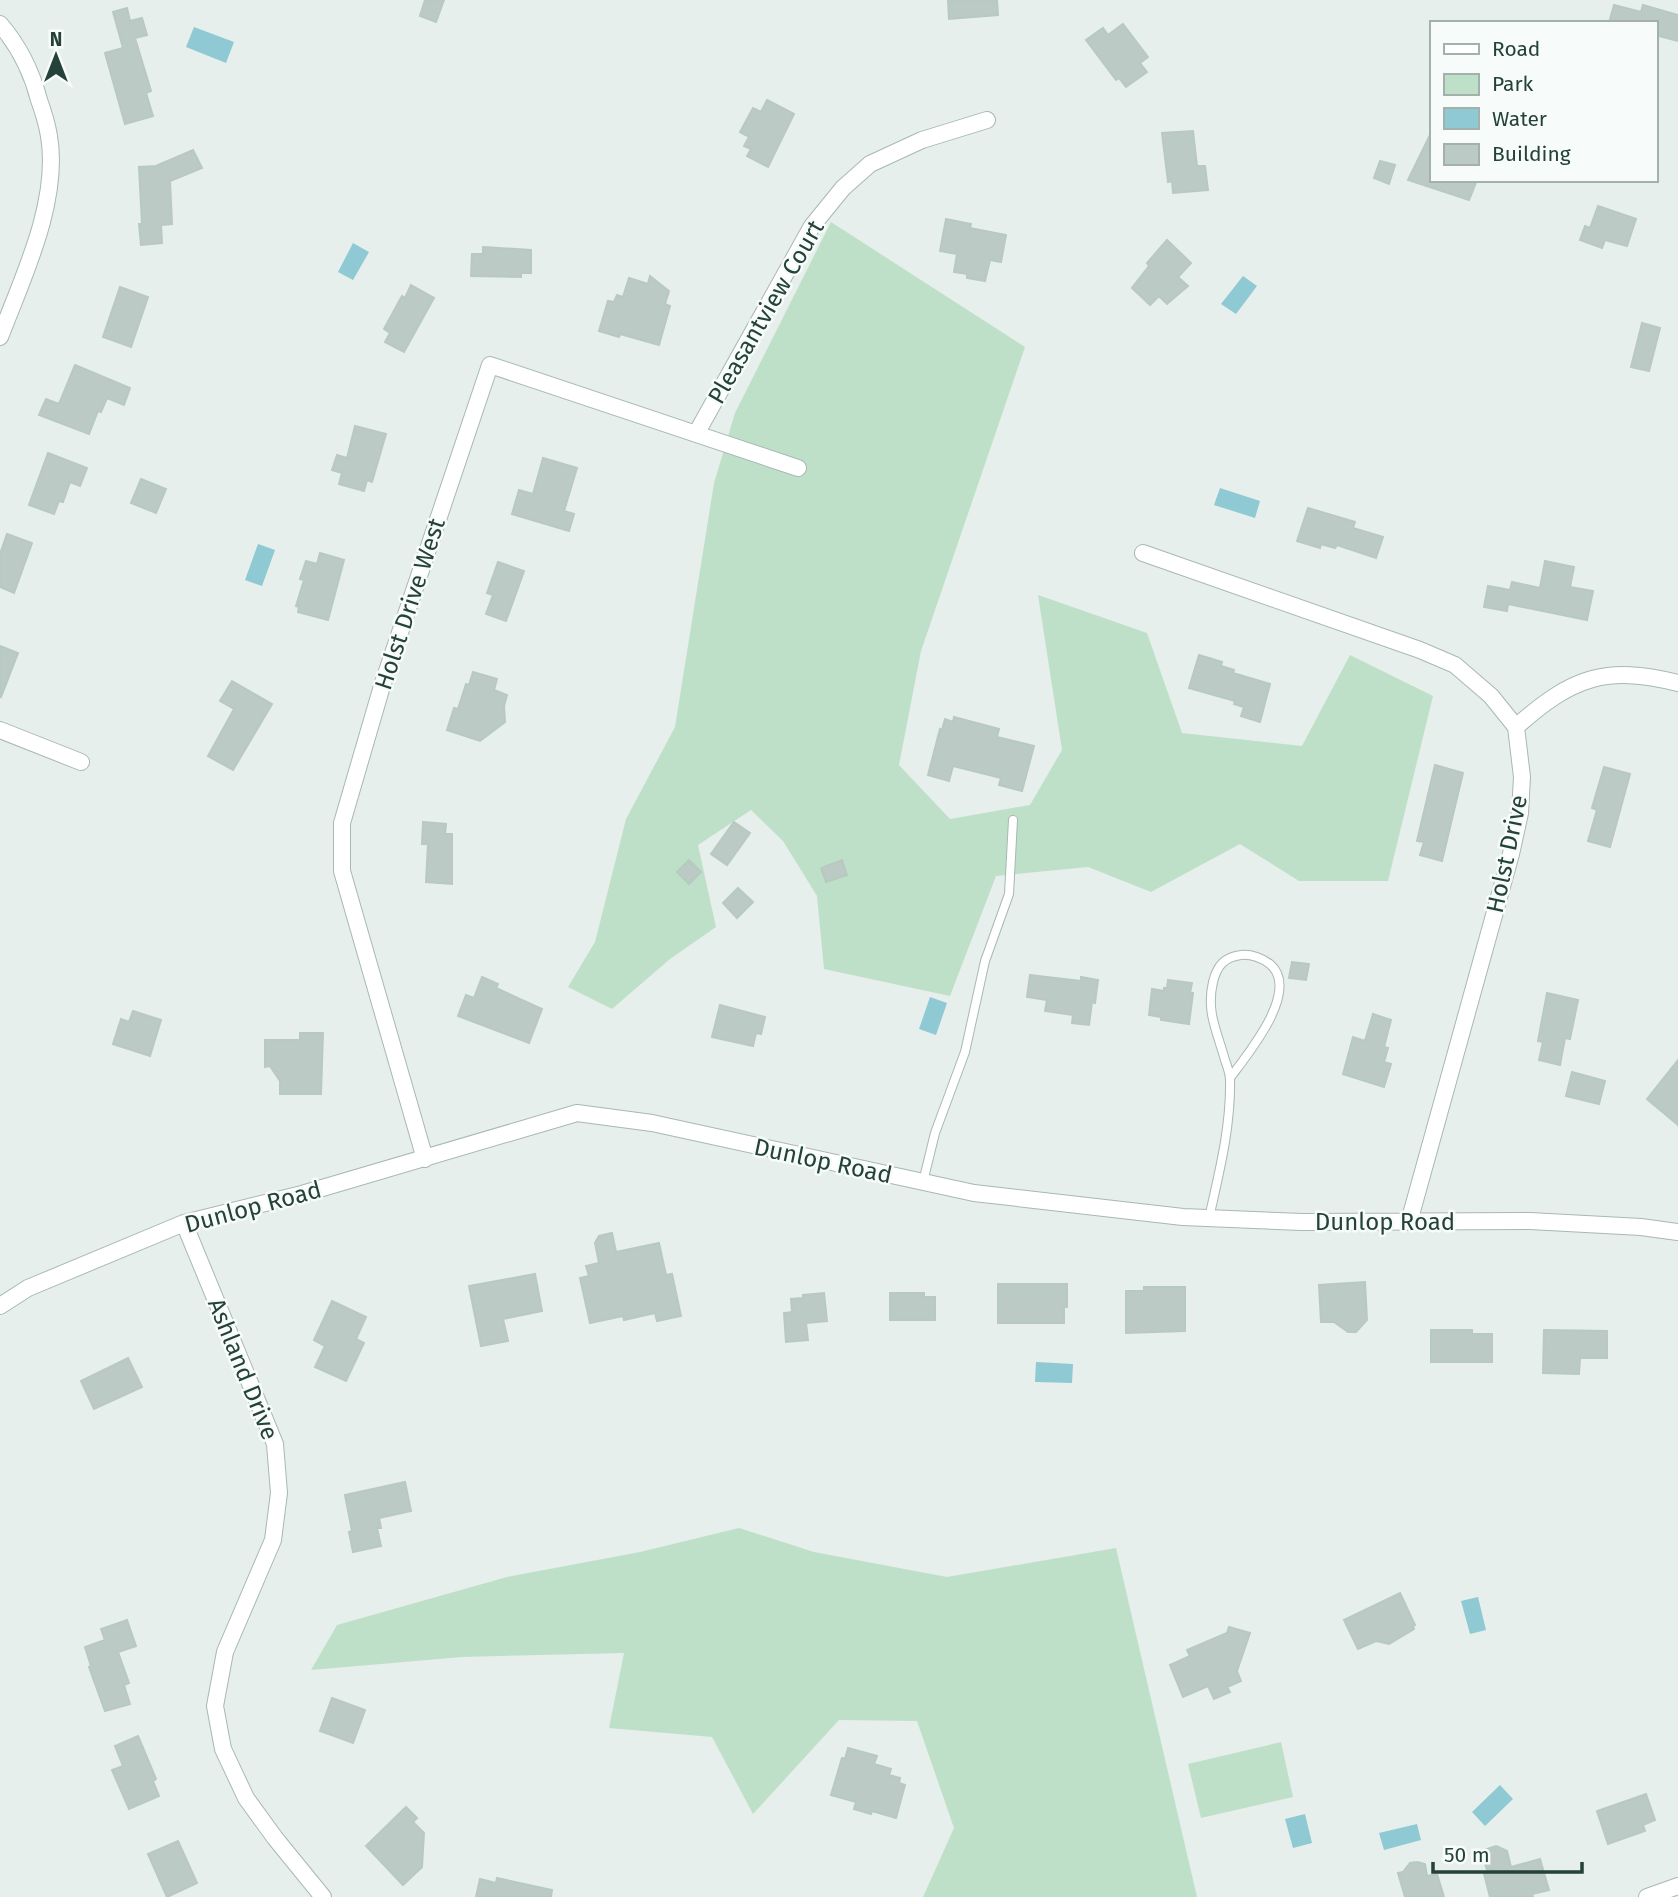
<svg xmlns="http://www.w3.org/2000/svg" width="1678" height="1897" font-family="'Fira Sans',sans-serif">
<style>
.green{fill:#bfe0c8}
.water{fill:#8ec9d4}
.building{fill:#bbcac4;stroke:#b8c9c2;stroke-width:2}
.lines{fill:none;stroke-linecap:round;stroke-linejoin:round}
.service-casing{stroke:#a8b8b2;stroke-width:10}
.minor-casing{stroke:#a8b8b2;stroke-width:18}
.service{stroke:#fff;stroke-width:8}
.minor{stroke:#fff;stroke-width:16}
.labels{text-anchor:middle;stroke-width:5;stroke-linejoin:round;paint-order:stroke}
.street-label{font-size:24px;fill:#24423a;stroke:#f7fbf9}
</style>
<rect width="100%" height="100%" fill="#e6efeb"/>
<path class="green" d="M831 222 1025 347 921 651 899 765 950 819 1030 805 1062 750 1038 595 1147 633 1182 733 1302 746 1350 655 1433 696 1388 881H1299L1240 844 1151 892 1088 867 996 876 950 996 824 969 817 896 783 841 751 810 698 845 716 927 670 959 612 1009 568 987 595 942 626 819 675 727 714 483 735 413Z
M739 1528 814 1552 947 1577 1116 1548 1197 1897H923L954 1828 917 1721 839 1720 753 1814 712 1737 609 1728 624 1653 462 1657 311 1670 337 1625 507 1577 640 1552Z
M1281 1742 1293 1797 1201 1818 1188 1764Z"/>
<path class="water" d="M194 27 234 42 226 63 186 47Z
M353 243 369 252 353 280 338 272Z
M1243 276 1257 286 1236 314 1221 304Z
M1220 488 1260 501 1255 518 1214 505Z
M258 544 275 550 262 586 245 580Z
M930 997 947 1003 936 1035 919 1029Z
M1036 1362 1073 1364 1072 1383 1035 1382Z
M1478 1597 1486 1630 1470 1634 1461 1601Z
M1500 1785 1513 1799 1485 1826 1472 1812Z
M1305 1814 1312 1843 1293 1848 1285 1819Z
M1417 1824 1421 1840 1384 1850 1379 1833Z"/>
<path class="building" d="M425 0H444L436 22 420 16Z
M948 0H997L998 15 949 19Z
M1614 5 1641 12 1643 5 1678 15V41L1655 35V23H1609Z
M127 8 130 21 142 18 147 35 135 38 151 91 146 93 153 116 125 124 105 53 123 48 113 12Z
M1123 24 1148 57 1140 63 1147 72 1126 87 1119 78 1116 80 1086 40 1103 28 1108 35Z
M767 100 794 114 768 167 747 156 751 149 744 146 749 137 740 132 753 108 761 112Z
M1193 131 1197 166H1205L1208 190 1173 193 1172 181 1168 182 1162 133Z
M1431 133V180H1477L1469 200 1408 180Z
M193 150 202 168 170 181 172 224 161 225 162 243 141 245 139 224H142L139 167 156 166Z
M1380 161 1395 165 1389 184 1374 178Z
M1598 206 1636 219 1627 246 1605 240 1602 248 1580 240 1585 226 1590 228Z
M946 219 971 224 970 228 1006 235 1001 262 990 260 985 281 967 278V274L954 272 957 254 940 251Z
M1167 240 1191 263 1178 277 1188 286 1167 304 1159 296 1150 305 1132 288 1149 266 1147 263Z
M483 247 531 250V273H521V277L471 276 472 254H483Z
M650 276 669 291 665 304 670 306 659 345 620 334 619 337 599 331 608 301 614 302 617 295 623 297 629 278 648 284Z
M411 285 434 298 404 352 385 342 390 333 384 329 402 296 405 298Z
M120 287 148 297 131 347 103 337Z
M1642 323 1660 328 1649 371 1631 367Z
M75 365 130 388 124 405 107 398 101 412 98 411 89 434 39 415 46 399 59 404Z
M355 426 386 434 372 482 367 480 364 491 339 484 342 473 332 470 337 455 347 458Z
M48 453 87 468 80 486 70 482 63 502 59 501 54 514 29 505Z
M543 458 577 468 564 511 574 514 569 531 512 514 519 490 533 494Z
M141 479 166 489 156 513 131 503Z
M1308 508 1355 522 1353 528 1383 537 1376 558 1337 545 1335 548 1321 544 1320 548 1297 541Z
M7 534 32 543 14 593 0 587V554Z
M320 553 344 560 328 620 298 612 299 607 296 606 304 580 300 579 306 561 317 564Z
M1545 561 1574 567 1570 587 1593 591 1587 620 1508 604 1507 611 1484 607 1488 586 1510 590 1512 582 1540 588Z
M498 562 524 571 506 621 486 614 493 595 487 593Z
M0 646 18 653 1 697 0 696Z
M1199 655 1222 662 1221 666 1234 670 1233 673 1270 684 1260 722 1241 716 1244 707 1234 704 1235 701 1189 688Z
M473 672 497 679 494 690 507 695 504 706 505 722 480 741 447 730 454 708 458 709 466 684 469 685Z
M232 681 272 704 233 770 208 756 234 709 220 701Z
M954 717 999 729 997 737 1034 746 1022 791 999 785 1001 778 953 766 949 781 928 775 940 729 942 730 945 719 953 722Z
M1435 765 1463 773 1442 861 1420 855 1424 842 1417 841Z
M1604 767 1630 774 1610 847 1588 841 1597 810 1592 808Z
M423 822 446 824 445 834H452V884L426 882 428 844H422Z
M734 822 750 833 727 865 711 854Z
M689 860 701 872 689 884 677 872Z
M842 860 847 875 826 882 821 868Z
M738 888 753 902 737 918 723 903Z
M1292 962 1309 964 1306 980 1289 978Z
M1030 975 1081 981V977L1098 980 1095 1003 1092 1002 1089 1025 1072 1023 1073 1015 1045 1011 1047 1000 1027 997Z
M482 977 498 984 496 988 542 1009 529 1043 458 1016 466 995 474 998Z
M1168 980 1192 983 1190 993H1193L1189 1024 1161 1020V1017L1149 1015 1152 989 1164 991V988H1167Z
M1547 993 1578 1000 1570 1039 1565 1038 1560 1065 1539 1060 1543 1042 1538 1041Z
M720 1005 765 1017 761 1034 756 1033 753 1046 712 1037Z
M133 1011 161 1020 150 1056 113 1044 121 1019 129 1022Z
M1373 1014 1391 1020 1384 1047 1388 1048 1384 1062 1391 1064 1384 1087 1343 1074 1353 1037 1365 1041Z
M300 1033H323L321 1094H280V1081L270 1066 265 1067V1040H300Z
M1678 1060V1125L1647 1099Z
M1572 1072 1605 1081 1599 1104 1566 1096Z
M612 1233 616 1252 659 1243 666 1275 672 1274 681 1316 657 1321 655 1313 624 1320 623 1316 590 1323 580 1278 589 1276 586 1266 599 1263 595 1243 599 1236Z
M535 1274 542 1311 503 1319 508 1341 481 1346 469 1286Z
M1365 1282 1367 1320 1356 1332H1348L1334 1322H1321L1319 1285Z
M998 1284H1067V1307H1064V1323H998Z
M1144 1287H1185V1331L1126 1333V1291H1144Z
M824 1293 827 1321 806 1323 808 1340 786 1342 784 1313 792 1312 791 1299 803 1298V1295Z
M890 1293H924V1297H935V1320H890Z
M332 1301 366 1317 356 1339 364 1343 346 1381 315 1367 325 1346 314 1340Z
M1431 1330H1472V1334H1492V1362H1431Z
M1544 1330 1607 1331V1358H1580L1579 1374 1543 1373Z
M128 1358 142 1387 94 1409 81 1381Z
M405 1482 411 1511 379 1518 381 1528H377L381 1546 353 1552 349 1532 352 1531 345 1495Z
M1400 1593 1415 1625 1413 1626 1414 1629 1389 1644 1376 1641 1358 1649 1344 1620Z
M127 1620 136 1646 118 1652 129 1683 124 1685 130 1704 105 1711 89 1667 91 1666 85 1647 105 1640 101 1629Z
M1229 1627 1250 1633 1237 1671 1241 1681 1227 1687 1230 1692 1214 1699 1208 1686 1183 1697 1170 1665 1190 1656 1187 1650 1227 1633Z
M332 1698 365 1710 353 1743 320 1731Z
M138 1736 156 1779 153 1781 159 1796 129 1809 112 1770 123 1766 115 1746Z
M848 1748 877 1756 874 1764 891 1769 889 1775 900 1778 899 1783 905 1785 896 1818 872 1811 871 1814 854 1809 856 1802 831 1795 842 1758 845 1759Z
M1646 1794 1655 1820 1643 1825 1645 1831 1608 1844 1597 1811Z
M406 1807 417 1818 413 1822 424 1833 422 1867 403 1885 366 1846Z
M178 1841 197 1883 167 1897 148 1854Z
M1496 1846 1507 1851 1511 1867 1540 1859 1549 1890 1532 1894 1533 1897H1490L1484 1874 1488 1873 1481 1851Z
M1417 1862 1425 1864 1427 1876 1437 1874 1444 1897H1405L1398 1873 1403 1872 1410 1863Z
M497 1878 552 1890 551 1897H476L480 1879 496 1883Z"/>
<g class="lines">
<g class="service-casing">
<path id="service" d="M923 1182 935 1133 965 1052 985 961 1009 894 1013 820
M1209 1218C1219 1173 1231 1127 1230 1080 1230 1073 1227 1066 1225 1060 1217 1031 1206 1012 1213 982 1217 966 1224 957 1241 955 1251 954 1263 958 1271 965 1300 992 1247 1055 1230 1078"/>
</g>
<g class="minor-casing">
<path id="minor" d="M0 24C18 45 32 73 39 100 43 111 47 124 49 136 60 201 23 277 0 337
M696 434 812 226 843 188 870 164 922 140 987 120
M1143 553 1420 650 1455 665 1491 696 1516 727 1522 777 1520 813 1511 854 1409 1222
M1516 727C1572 677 1605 665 1678 683
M0 730 81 762
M425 1159 342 871V823L382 686 490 365 798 468
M184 1223 275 1444 279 1493 273 1540 225 1652 215 1706 223 1749 246 1798 275 1838 323 1897
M0 1306 28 1288 184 1223 302 1194 577 1113 652 1123 974 1193 1183 1217 1302 1222 1530 1221 1641 1227 1678 1232
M1647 1897 1678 1886"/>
</g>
<use href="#service" class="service"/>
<use href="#minor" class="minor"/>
</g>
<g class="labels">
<g class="street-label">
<text transform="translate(766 312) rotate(-60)" y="8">Pleasantview Court</text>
<text transform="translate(410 604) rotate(-72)" y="8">Holst Drive West</text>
<text transform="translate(1507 854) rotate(-78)" y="8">Holst Drive</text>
<text transform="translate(823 1161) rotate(12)" y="8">Dunlop Road</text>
<text transform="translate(253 1207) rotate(-15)" y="8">Dunlop Road</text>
<text x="1385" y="1230">Dunlop Road</text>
<text transform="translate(243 1369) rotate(68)" y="8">Ashland Drive</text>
</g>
</g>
<rect x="1430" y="21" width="228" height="161" fill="#f7fbf9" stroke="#a3b1ad" stroke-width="2"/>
<rect x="1444" y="44" width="35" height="10" fill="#ffffff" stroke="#a3b1ad" stroke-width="2"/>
<text x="1492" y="56" font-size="21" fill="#24423a">Road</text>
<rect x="1444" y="74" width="35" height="21" fill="#bfe0c8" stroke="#a3b1ad" stroke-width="2"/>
<text x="1492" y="91" font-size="21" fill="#24423a">Park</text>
<rect x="1444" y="108" width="35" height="21" fill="#8ec9d4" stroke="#a3b1ad" stroke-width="2"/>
<text x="1492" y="126" font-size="21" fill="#24423a">Water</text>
<rect x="1444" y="144" width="35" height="21" fill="#bbcac4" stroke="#a3b1ad" stroke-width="2"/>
<text x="1492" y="161" font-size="21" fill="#24423a">Building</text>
<g transform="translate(56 56)" stroke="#f7fbf9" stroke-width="5" paint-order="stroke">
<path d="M0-5L12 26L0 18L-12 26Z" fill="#24423a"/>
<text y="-10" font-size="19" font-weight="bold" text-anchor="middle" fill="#24423a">N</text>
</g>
<path d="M1433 1862v10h149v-10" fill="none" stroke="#24423a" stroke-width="3.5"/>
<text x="1444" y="1862" font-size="21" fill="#24423a" stroke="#f7fbf9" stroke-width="5" paint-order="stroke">50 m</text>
</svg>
